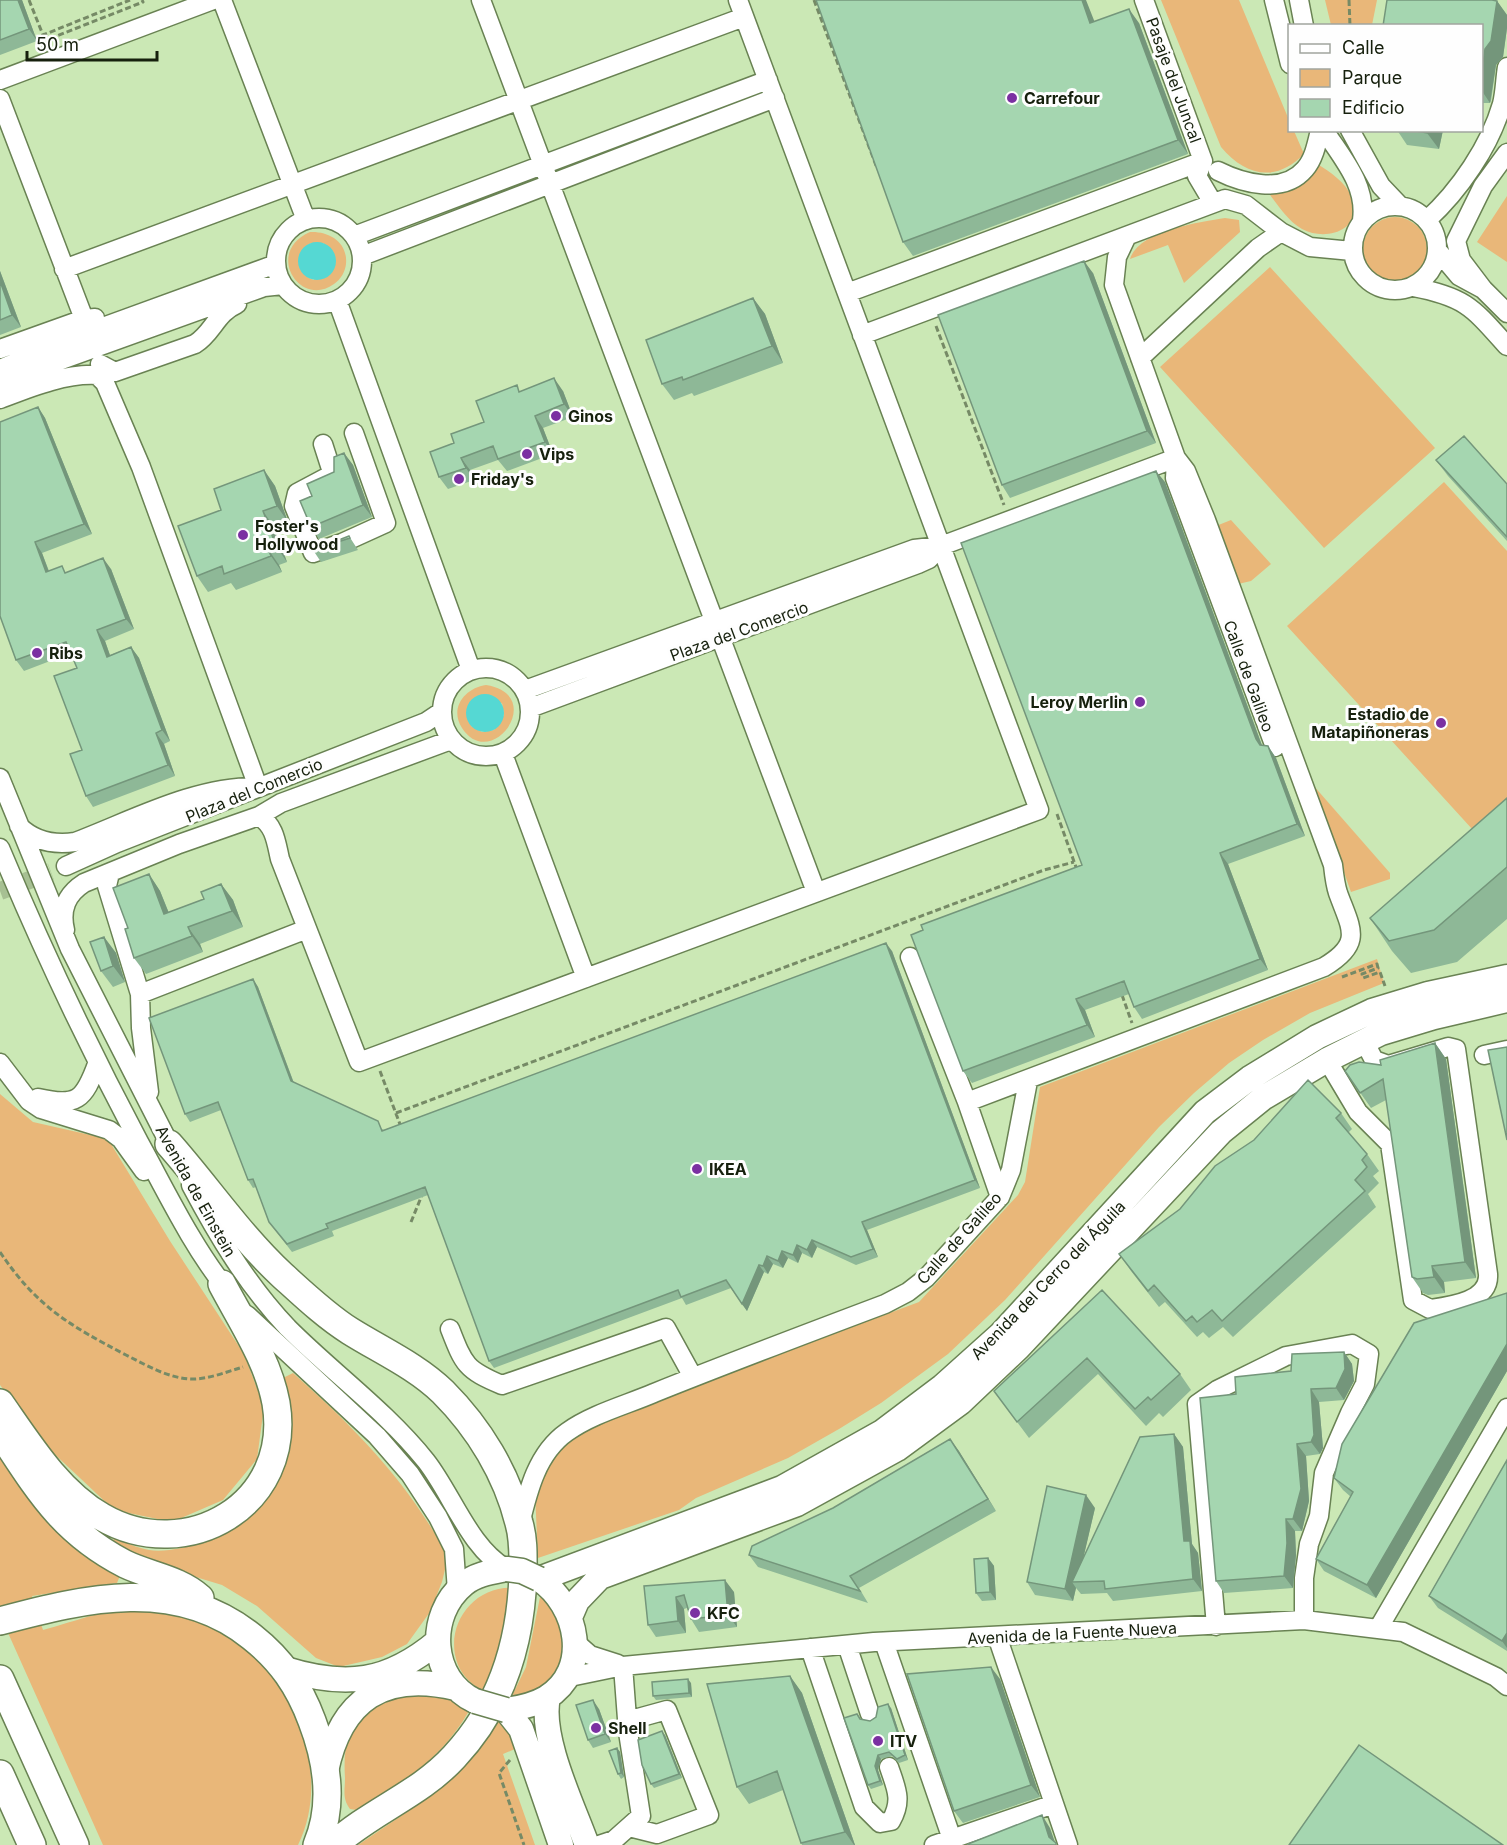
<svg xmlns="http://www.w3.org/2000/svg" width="1507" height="1845" font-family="Inter,sans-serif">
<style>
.green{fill:#e9b779;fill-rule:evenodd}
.water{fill:#55d8d3}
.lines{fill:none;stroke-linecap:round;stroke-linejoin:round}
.minor-tunnel{stroke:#a7c093;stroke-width:18;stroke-dasharray:18 9;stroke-linecap:butt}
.minor-casing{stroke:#698253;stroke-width:21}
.major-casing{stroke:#698253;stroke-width:27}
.highway-casing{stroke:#698253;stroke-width:30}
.path{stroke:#768a66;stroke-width:3;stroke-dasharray:6 3;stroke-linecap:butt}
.minor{stroke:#fff;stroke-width:18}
.major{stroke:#fff;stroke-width:24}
.highway{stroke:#fff;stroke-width:27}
.major-bridge-casing{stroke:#698253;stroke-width:27;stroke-linecap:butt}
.major-bridge{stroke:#fff;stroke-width:24}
.wall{fill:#8eb897}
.shaded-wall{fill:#74967b}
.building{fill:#a5d6b0;stroke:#74967b;stroke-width:1.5}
.poi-dot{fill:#7b30a2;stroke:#fefefe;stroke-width:2}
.labels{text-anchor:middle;stroke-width:6;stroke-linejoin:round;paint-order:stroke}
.street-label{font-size:16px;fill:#16200d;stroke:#fefefe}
.poi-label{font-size:16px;font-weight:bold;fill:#16200d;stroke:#fefefe;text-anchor:start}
</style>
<rect width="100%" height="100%" fill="#cbe8b5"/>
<path class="green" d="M1161 0H1239L1289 120 1290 130 1294 131 1304 154C1276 183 1245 176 1221 147Z
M1325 0H1377L1372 25H1331Z
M1316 163C1330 172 1346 182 1352 198 1364 230 1326 242 1302 229 1287 220 1278 205 1267 191Z
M1507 196V262L1477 242Z
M1363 249a32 32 0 1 1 64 0a32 32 0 1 1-64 0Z
M1225 218 1239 220 1240 232 1184 283 1168 245 1130 259C1138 231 1200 222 1225 218Z
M310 232C329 231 348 242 346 264 345 272 341 279 334 284 300 309 264 252 310 232ZM311 243H324L314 280C295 274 294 252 311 243Z
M1270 267 1435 448 1324 548 1160 367Z
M1444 482 1507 551V819L1483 841 1287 626Z
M1231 520 1271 564 1251 581 1238 584 1216 526Z
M486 685C548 695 491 773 462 728 449 708 465 688 486 685ZM502 703 504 715 494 730 482 732 471 726Z
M1313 785 1390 873V879L1351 892Z
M1377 959 1384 983 1310 1013 1263 1040 1229 1063 1194 1093 1159 1127 1005 1300 948 1354 881 1403 839 1429 788 1458 696 1498 679 1510 538 1558 535 1493 554 1456 571 1437 598 1422 919 1302 1018 1195 1025 1182 1040 1087Z
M0 1094 33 1122 108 1139 170 1241 244 1354 264 1407 257 1459 223 1500 172 1522 114 1510 47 1447 0 1385Z
M293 1373C354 1427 410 1484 448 1557L442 1582 430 1612 407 1644 382 1657 339 1667 316 1658 257 1606 222 1585 163 1567 112 1546 114 1538C125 1542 137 1548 149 1550 164 1553 188 1547 203 1542 277 1517 304 1451 283 1378Z
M0 1452 51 1527 79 1552 121 1573 117 1583 32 1596 43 1630C83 1619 127 1601 169 1609 198 1614 240 1638 261 1658 267 1664 272 1673 277 1680 309 1727 324 1793 298 1845H103L0 1615Z
M514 1588 504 1642 483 1692C473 1685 463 1677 458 1665 443 1627 473 1585 514 1588Z
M540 1597C574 1618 570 1669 538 1690 531 1695 519 1696 511 1698L526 1667Z
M418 1691 444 1695 469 1711C443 1757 402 1785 357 1810L350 1809C342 1798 345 1791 345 1778 341 1718 365 1708 418 1691Z
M498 1721 507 1728 515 1749 503 1754 535 1845H358L432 1795 460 1771Z"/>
<path class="water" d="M298 261a19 19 0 1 1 38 0a19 19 0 1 1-38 0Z
M466 713a19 19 0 1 1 38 0a19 19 0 1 1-38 0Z"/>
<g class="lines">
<path class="minor-tunnel" d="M0 891 51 872"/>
<g class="minor-casing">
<path id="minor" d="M222 0 306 220
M481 0 816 892
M1144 0 1203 161
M1274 0 1290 64
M1299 0 1304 26
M0 80 213 0
M0 99 89 332
M1324 130C1342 158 1367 185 1362 220
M1350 130 1381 186 1400 206
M1203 161 1197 176 1213 203
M1218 171C1242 183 1283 195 1305 169 1314 159 1317 143 1320 130
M1353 248a42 42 0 1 1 84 0a42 42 0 1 1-84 0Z
M276 261a43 43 0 1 1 86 0a43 43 0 1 1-86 0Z
M1427 220C1459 191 1490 146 1502 104 1505 92 1505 79 1507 67
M354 236 768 80
M1438 251 1459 276 1483 289 1507 313
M362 256 775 98
M64 269 744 17
M1413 287C1466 297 1473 308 1507 346
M1483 289 1461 260 1456 241 1483 186 1507 153
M847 293 1203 161
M337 300 471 670
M862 335 1225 199 1246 205 1281 232 1310 247 1352 251
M0 349 84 319 95 318
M1140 358 1258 248 1281 232
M100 364 115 372 195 344C213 333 216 313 237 304
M0 369 89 332 276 264
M0 382 264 287 283 285
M0 399C29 388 65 373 97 375L105 383 141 467 258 787C195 786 133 820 75 842 54 845 35 842 19 826
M323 444 332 472 329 476 297 493 294 506 313 553 342 543 386 523 354 433
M1176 462 1175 478 1275 747
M442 712a44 44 0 1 1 88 0a44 44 0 1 1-88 0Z
M525 690 914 549 941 546 1176 458
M530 708 918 564 929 559 941 546
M503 754 586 978
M0 778 70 949 174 1153
M259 816C275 826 276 842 280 859L359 1062 1039 810 738 0
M0 848C42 949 88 1046 139 1142 167 1193 192 1246 228 1291
M66 866 117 843 426 722 441 712
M110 873 107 886 140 994
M65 930C60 909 67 894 84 883L179 844 259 816 281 803 451 740
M910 957 967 1102 1000 1197
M1484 1055 1507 1050
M1327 1060 1358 1112 1390 1144 1413 1300 1430 1309C1451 1306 1490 1301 1488 1274L1456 1049 1448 1047 1388 1065 1374 1060 1364 1041
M0 1063 29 1101 41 1109 109 1130 121 1139 144 1171
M149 1092 141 1028 140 994 307 929
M38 1098C77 1107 84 1100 97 1064
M967 1102 1324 967C1364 943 1351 929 1338 893 1335 884 1334 874 1333 865L1206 520 1186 471 1176 458 1114 285 1117 257 1127 236
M191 1185C218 1236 248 1286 288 1328 333 1373 386 1411 426 1461 452 1494 470 1549 507 1569
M247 1315 377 1436 410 1474 438 1517 454 1549 457 1591
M450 1329C464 1365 466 1370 502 1385L666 1328 693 1377
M520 1524C528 1491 537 1453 567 1432 592 1414 626 1405 654 1393 731 1362 808 1333 885 1304L908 1292 926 1278 1000 1197 1011 1170 1028 1081
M1216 1626 1197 1404 1217 1390 1286 1356 1352 1344 1369 1354 1365 1384 1350 1413 1324 1473 1319 1516 1309 1544 1304 1578V1620
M1378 1629 1507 1408
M997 1636 1068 1845
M574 1641 590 1655 618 1664
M884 1642 954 1845
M847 1645 870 1714
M810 1648 864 1807 880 1823 891 1821C903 1800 896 1788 889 1767
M565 1678 623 1666 874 1642 1304 1620 1403 1632 1496 1677 1507 1686
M627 1721 667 1710 709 1815 657 1834 629 1827
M599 1845 614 1840 641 1816 628 1732 623 1666
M934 1845 1054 1804"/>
</g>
<g class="major-casing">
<path id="major" d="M539 1579 782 1488 882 1432 943 1386 1001 1334 1205 1112 1250 1078 1317 1037 1372 1011 1428 994 1507 977
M571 1615 577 1601 600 1577 797 1504 897 1449 961 1402 1018 1348 1221 1132 1263 1098 1327 1060 1381 1033 1434 1017 1507 1000
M285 1669C346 1688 388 1683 438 1641
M548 1697C539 1737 573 1806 587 1845
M475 1701C430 1680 426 1615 464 1584 476 1574 492 1572 507 1569
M506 1710C520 1708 534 1705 546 1698 592 1670 578 1605 539 1579
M506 1710 521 1729 561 1845
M326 1771C341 1699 384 1671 456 1688"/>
</g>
<g class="highway-casing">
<path id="highway" d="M169 1144C207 1187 240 1236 282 1275 303 1294 326 1316 350 1331 382 1351 416 1366 443 1392 479 1428 507 1474 519 1523 524 1540 523 1558 523 1574 521 1642 501 1707 454 1757 419 1795 371 1811 334 1845
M0 1403C28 1443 58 1492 102 1517 187 1566 293 1504 276 1403 268 1360 242 1322 222 1284
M2 1435C39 1491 63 1532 125 1564 150 1576 179 1579 200 1598
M0 1621C86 1598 177 1576 252 1637 281 1660 299 1686 312 1721 327 1760 334 1805 317 1845
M0 1679 75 1845
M0 1774 32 1845"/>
</g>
<path class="path" d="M29 0 43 35 130 0
M814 0 877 168
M1349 0 1350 26
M56 41 54 37 143 2 142 0
M936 326 1004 505
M1057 814 1077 870
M1342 977 1377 964 1378 968 1362 974 1363 978 1380 972 1385 986
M1122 995 1132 1023
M380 1071 401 1127
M396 1113 1044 870 1074 862
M411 1222 422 1195
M0 1252C37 1307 69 1325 126 1355 146 1365 166 1377 189 1379 207 1380 226 1372 243 1367
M510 1760 499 1773 524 1845"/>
<use href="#minor" class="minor"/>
<use href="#major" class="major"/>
<use href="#highway" class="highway"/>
<g class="major-bridge-casing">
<path id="major-bridge" d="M507 1569 522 1571 539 1579
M475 1701 506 1710"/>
</g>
<use href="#major-bridge" class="major-bridge"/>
</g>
<path class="wall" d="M0 0H22L37 41 0 55Z
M1497 1 1507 15V28L1503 57 1496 65 1491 101 1490 103H1482V26Z
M1139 23 1188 154 913 256 903 242Z
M1397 130H1443L1439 149 1407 145Z
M0 271 21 327 0 335Z
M1093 273 1156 443 1010 498 1002 485Z
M753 298 765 314 783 363 694 396 692 393 674 400 662 384Z
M521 391H563L573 417 543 428 553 454 507 471 498 460 470 470 474 480 448 489 439 477 454 443 484 422Z
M38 407 45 418 92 534 42 553 49 571 66 572 111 569 134 629 105 641 110 655 131 647 139 658 170 741 164 744 175 776 93 807 86 796 77 668 71 653 24 671 16 660Z
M344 453 353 465 372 517 319 539 311 527 312 496 334 472Z
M1436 460 1507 484V541L1448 476Z
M264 470 275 486 288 522 274 527 287 562 279 565 282 572 236 590 231 583 208 592 197 576 221 510Z
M1165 482 1262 745 1268 746 1276 758 1305 836 1228 864 1268 970 1142 1019 1134 1007 1129 994 1085 1010 1095 1037 972 1083 963 1071 923 930 1082 865Z
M349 536 358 550 321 562 313 550Z
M1507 798V919L1457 962 1411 973 1392 951 1370 918Z
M149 874 160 891 169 913 204 899 221 884 233 900 243 927 200 944 203 952 146 974 134 958 128 928Z
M104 937 116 953 125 982 113 987 101 971Z
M892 951 980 1188 867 1230 878 1257 856 1265 817 1247 812 1258 802 1253 798 1263 788 1258 783 1268 773 1264 768 1274 764 1272 747 1311 731 1288 686 1305 682 1298 494 1368 489 1361 428 1195 332 1231 334 1236 292 1252 269 1222 256 1187 253 1188 248 1180 221 1110 190 1122 185 1114 253 979 258 987 294 1083 384 1130Z
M1435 1043 1446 1059 1476 1278 1444 1282 1445 1293 1428 1295 1423 1293 1412 1277 1386 1100 1371 1108 1345 1071 1381 1065Z
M1341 1113 1352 1129 1348 1133 1367 1154 1379 1171 1373 1176 1379 1183 1368 1194 1376 1207 1233 1337 1223 1327 1209 1338 1203 1332 1197 1337 1165 1302 1159 1307 1131 1271 1119 1254 1180 1209Z
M1102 1290 1180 1374 1191 1390 1163 1417 1159 1413 1146 1426 1098 1374 1029 1438 994 1391Z
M1507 1293V1371L1376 1598 1324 1571 1316 1559 1351 1497 1343 1490 1334 1478Z
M1344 1352 1352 1364 1354 1381 1344 1400 1319 1402 1323 1448 1320 1454 1306 1456 1309 1501 1302 1531H1295L1296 1555 1293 1588 1224 1593 1216 1581 1236 1394 1291 1371Z
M1174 1434 1183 1447 1192 1544 1198 1553 1202 1591 1113 1601 1107 1593 1081 1594 1076 1588 1073 1601 1035 1595 1027 1582 1095 1508 1083 1558Z
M950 1439 996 1511 859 1588 868 1603 758 1567 749 1555 833 1508Z
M1507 1460V1651L1438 1608 1429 1596Z
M988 1558 994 1566 996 1600 982 1601 976 1593Z
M644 1586 734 1592 737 1627 699 1632 691 1619 687 1608 684 1609 686 1633 656 1637 648 1625Z
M790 1676 802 1693 855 1845H802L783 1790 749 1804 737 1787Z
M1000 1679 1040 1797 963 1823 954 1811Z
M691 1683 692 1697 656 1700 653 1696Z
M891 1708 908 1760 899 1763 892 1756 881 1759 878 1770 883 1785 871 1789 868 1785 870 1721Z
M599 1709 611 1742 593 1748 588 1740Z
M665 1735 682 1778 654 1788 651 1784Z
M617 1748 620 1752 624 1777 621 1779 618 1774Z"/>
<path class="shaded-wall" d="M18 0H22L37 41 29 29Z
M1082 0H1086L1101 38 1090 23Z
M1497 1 1507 15V28L1503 57 1496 65 1490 103 1482 91V72L1485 49Z
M1129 9 1139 23 1188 154 1178 140Z
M1428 130H1443L1439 149 1427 133Z
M1084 261 1093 273 1156 443 1147 431Z
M0 271 21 327 12 315 0 281Z
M753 298 765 314 783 363 772 346Z
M554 378 563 391 573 417 564 404Z
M38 407 45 418 92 534 84 524Z
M535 416 543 428 553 454 545 442Z
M344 453 353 465 372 517 363 505Z
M461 458 470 470 474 480 466 468Z
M264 470 275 486 288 522 277 506Z
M1156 471 1165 482 1264 751 1256 739Z
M263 511 274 527 287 562 276 546Z
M35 542 42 553 53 583 46 572Z
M268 549 279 565 282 572 271 556Z
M103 558 111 569 134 629 126 619Z
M97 630 105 641 114 667 107 657Z
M131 647 139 658 170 741 162 730Z
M156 733 164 744 175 776 168 765Z
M1268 746 1276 758 1305 836 1297 824Z
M1220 853 1228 864 1268 970 1260 959Z
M149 874 160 891 176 931 164 914Z
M221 884 233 900 243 927 232 911Z
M188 927 200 944 203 952 192 936Z
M104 937 116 953 125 982 113 966Z
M886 943 892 951 980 1188 975 1180Z
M253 979 258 987 296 1089 291 1081Z
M1076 999 1085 1010 1095 1037 1087 1025Z
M1435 1043 1446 1059 1476 1278 1465 1262Z
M862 1222 867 1230 878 1257 873 1249Z
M812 1240 817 1247 812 1258 807 1250Z
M797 1245 802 1253 798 1263 793 1255Z
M782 1251 788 1258 783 1268 778 1261Z
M767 1256 773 1264 768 1274 763 1266Z
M759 1265 764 1272 747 1311 742 1304Z
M1432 1266 1444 1282 1445 1293 1434 1277Z
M1507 1344V1371L1376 1598 1367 1585Z
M1344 1352 1352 1364 1354 1381 1344 1400 1336 1388Z
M1311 1389 1319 1402 1323 1448 1320 1454 1311 1442Z
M1174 1434 1183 1447 1192 1544 1198 1553 1202 1591 1193 1579 1184 1541Z
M950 1439 959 1451 996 1511 988 1499Z
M1297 1444 1306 1456 1309 1501 1302 1531 1293 1519Z
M1086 1495 1095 1508 1078 1581 1072 1582 1076 1588 1073 1601 1065 1589Z
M1286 1519 1295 1531 1296 1555 1293 1588 1284 1576Z
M988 1558 994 1566 996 1600 990 1592Z
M725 1580 734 1592 737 1627 728 1615Z
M676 1597 684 1609 686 1633 678 1621Z
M1507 1633V1648L1502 1641Z
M991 1667 1000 1679 1040 1797 1031 1785Z
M790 1676 802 1693 855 1845H854L845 1832Z
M688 1679 691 1683 692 1697 689 1693Z
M593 1700 599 1709 611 1742 605 1734Z
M888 1704 891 1708 908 1760 905 1755Z
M662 1731 665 1735 682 1778 679 1774Z
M617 1748 620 1752 624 1777 621 1773Z
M878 1755 881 1759 878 1770 883 1785 880 1781 875 1766Z
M1042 1815 1050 1828 1056 1845 1049 1837Z"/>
<path class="building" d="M0 0H18L29 29 0 40Z
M816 0H1082L1090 23 1129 9 1178 140 903 242Z
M1387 0H1492L1497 1 1491 41 1485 49 1482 72V26H1383Z
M1411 130H1428L1427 133Z
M1084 261 1147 431 1002 485 938 315Z
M0 281 12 315 0 320Z
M753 298 772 346 683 380 682 377 662 384 646 340Z
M554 378 564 404 535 416 545 442 498 459 493 446 461 458 466 468 439 477 430 452 454 443 451 434 484 422 476 401 517 385 519 392Z
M38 407 84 524 35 542 46 572 62 566 65 573 103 558 126 619 97 630 107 657 131 647 162 730 156 733 168 765 86 796 70 754 82 750 54 676 77 668 66 642 16 660 0 616V422Z
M1464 436 1507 484V537L1436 460Z
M344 453 363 505 311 527 300 501 312 496 307 484 334 472V457Z
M264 470 277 506 263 511 276 546 268 549 271 556 224 574 222 566 197 576 178 526 221 510 214 489Z
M1156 471 1256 739 1260 745 1268 746 1297 824 1220 853 1260 959 1134 1007 1124 981 1076 999 1087 1025 963 1071 911 935 923 930 921 925 1082 865 961 543Z
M349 536 350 538 313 550Z
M1507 798V867L1434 930 1389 941 1370 918Z
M149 874 164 914 204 899 201 892 221 884 232 911 188 927 192 936 134 958 125 929 128 928 113 888Z
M104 937 113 966 101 971 90 942Z
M886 943 975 1180 862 1222 873 1249 851 1257 812 1240 807 1250 797 1245 793 1255 782 1251 778 1261 767 1256 763 1266 759 1265 742 1304 726 1280 681 1297 678 1290 489 1361 425 1187 326 1224 328 1228 287 1244 269 1222 253 1179 248 1180 218 1102 185 1114 149 1018 253 979 291 1081 378 1121 382 1131Z
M1435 1043 1465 1262 1432 1266 1434 1277 1417 1279 1412 1277 1383 1079 1360 1093 1345 1071 1350 1065 1359 1062 1381 1065 1380 1060Z
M1507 1047V1140L1488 1050Z
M1308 1080 1341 1113 1336 1118 1367 1154 1362 1160 1367 1167 1355 1180 1365 1191 1222 1321 1212 1310 1197 1322 1192 1316 1186 1321 1154 1285 1148 1291 1119 1254 1180 1209 1215 1166 1254 1140Z
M1102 1290 1180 1374 1151 1400 1148 1397 1135 1409 1087 1358 1017 1422 994 1391Z
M1507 1293V1344L1367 1585 1316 1559 1353 1492 1334 1478 1342 1444 1414 1323Z
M1344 1352 1345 1369 1336 1388 1311 1389 1314 1435 1311 1442 1297 1444 1301 1489 1293 1519H1286L1287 1543 1284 1576 1216 1581 1200 1398 1236 1394 1235 1377 1291 1371 1292 1354Z
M1174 1434 1184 1541H1190L1193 1579 1105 1589 1104 1581 1072 1582 1140 1437Z
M950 1439 988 1499 850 1576 860 1591 749 1555 752 1546 833 1508Z
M1507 1460V1633L1502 1641 1429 1596Z
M1047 1486 1086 1495 1065 1589 1027 1582Z
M988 1558 990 1592 976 1593 974 1559Z
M725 1580 728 1615 691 1619 684 1595 676 1597 678 1621 648 1625 644 1586Z
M991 1667 1031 1785 954 1811 907 1674Z
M790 1676 845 1832 801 1843 777 1771 737 1787 707 1684Z
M688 1679 689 1693 653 1696 652 1682Z
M593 1700 605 1734 588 1740 576 1705Z
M888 1704 905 1755 897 1759 889 1752 878 1755 875 1766 880 1781 868 1785 844 1718 857 1714 860 1719 870 1721 876 1717 878 1707Z
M662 1731 679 1774 651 1784 642 1765 638 1740Z
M1359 1745 1503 1845H1289Z
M617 1748 621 1773 618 1774 609 1751Z
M1042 1815 1049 1837 1056 1843V1845H968V1844Z"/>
<g class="poi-dot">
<circle cx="1012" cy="98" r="6"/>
<circle cx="556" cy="416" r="6"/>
<circle cx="527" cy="454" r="6"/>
<circle cx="459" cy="479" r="6"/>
<circle cx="243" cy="535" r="6"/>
<circle cx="37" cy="653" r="6"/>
<circle cx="1140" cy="702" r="6"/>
<circle cx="1441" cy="723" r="6"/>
<circle cx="697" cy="1169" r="6"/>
<circle cx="695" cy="1613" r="6"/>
<circle cx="596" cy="1728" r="6"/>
<circle cx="878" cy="1741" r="6"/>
</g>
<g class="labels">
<g class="street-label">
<text transform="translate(1174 80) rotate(70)" y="6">Pasaje del Juncal</text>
<text transform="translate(739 631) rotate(-20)" y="6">Plaza del Comercio</text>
<text transform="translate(1249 676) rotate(70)" y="6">Calle de Galileo</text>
<text transform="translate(254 790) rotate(-22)" y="6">Plaza del Comercio</text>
<text transform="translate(196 1191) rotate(61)" y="6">Avenida de Einstein</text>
<text transform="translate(959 1238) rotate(-48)" y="6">Calle de Galileo</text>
<text transform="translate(1048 1280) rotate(-46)" y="6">Avenida del Cerro del Águila</text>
<text transform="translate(1072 1633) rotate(-3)" y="6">Avenida de la Fuente Nueva</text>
</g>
<g class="poi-label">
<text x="1024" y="104">Carrefour</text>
<text x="568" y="422">Ginos</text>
<text x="539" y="460">Vips</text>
<text x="471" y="485">Friday's</text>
<text x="255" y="532">Foster's<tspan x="255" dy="18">Hollywood</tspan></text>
<text x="49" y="659">Ribs</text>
<text x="1128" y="708" text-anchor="end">Leroy Merlin</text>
<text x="1429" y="720" text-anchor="end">Estadio de<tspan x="1429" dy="18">Matapiñoneras</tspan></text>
<text x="709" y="1175">IKEA</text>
<text x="707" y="1619">KFC</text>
<text x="608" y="1734">Shell</text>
<text x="890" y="1747">ITV</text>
</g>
</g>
<rect x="1288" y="24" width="195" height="108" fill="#fefefe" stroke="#a1a59e" stroke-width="1.5"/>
<rect x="1300" y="44" width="30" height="9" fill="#ffffff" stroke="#a1a59e" stroke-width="1.5"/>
<text x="1342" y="54" font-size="18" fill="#16200d">Calle</text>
<rect x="1300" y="69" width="30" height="18" fill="#e9b779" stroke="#a1a59e" stroke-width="1.5"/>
<text x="1342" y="84" font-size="18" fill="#16200d">Parque</text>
<rect x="1300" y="99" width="30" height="18" fill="#a5d6b0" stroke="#a1a59e" stroke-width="1.5"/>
<text x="1342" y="114" font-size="18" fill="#16200d">Edificio</text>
<path d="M27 51v9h130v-9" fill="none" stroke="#16200d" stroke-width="3"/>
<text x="36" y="51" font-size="18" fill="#16200d" stroke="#fefefe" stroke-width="4.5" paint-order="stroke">50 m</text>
</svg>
